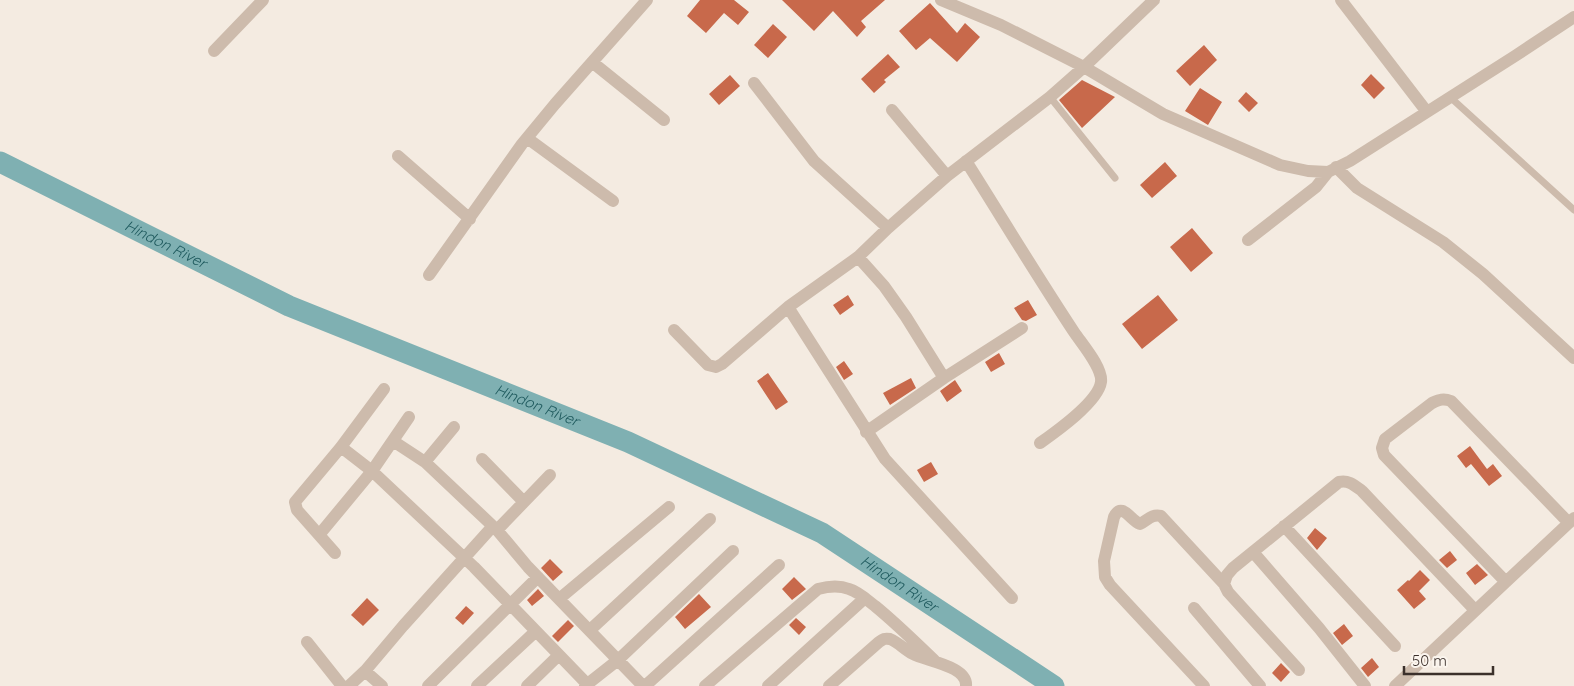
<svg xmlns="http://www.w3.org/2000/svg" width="1574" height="686" font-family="Quicksand,sans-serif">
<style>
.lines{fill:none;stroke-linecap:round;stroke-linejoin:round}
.river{stroke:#7fb0b2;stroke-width:21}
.building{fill:#c8694b}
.service{stroke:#cdbbac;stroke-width:7}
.minor{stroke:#cdbbac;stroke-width:12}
.labels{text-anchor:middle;stroke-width:4.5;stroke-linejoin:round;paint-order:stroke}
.water-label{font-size:15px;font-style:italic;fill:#1f5a5e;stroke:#fbf5ee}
</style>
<rect width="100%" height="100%" fill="#f4ebe1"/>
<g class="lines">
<path class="river" id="s1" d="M0 162 289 306 628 442 822 533 1054 686"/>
</g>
<path class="building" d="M700 0H734L749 12 738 25 724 13 706 33 687 16Z
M782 0H885L861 21 866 27 857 37 833 11 814 31Z
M930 3 957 33 965 23 980 37 957 62 930 38 916 50 899 31Z
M773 24 787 37 768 58 754 45Z
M1204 45 1217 60 1190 86 1176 71Z
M888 54 900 67 884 80 886 82 874 93 861 79Z
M1371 74 1385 88 1374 99 1361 85Z
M730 75 740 86 719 105 709 94Z
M1082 80 1115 97 1082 128 1059 100Z
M1200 88 1222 102 1208 125 1185 111Z
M1246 92 1258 103 1249 112 1238 101Z
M1165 162 1177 176 1152 198 1140 185Z
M1192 228 1213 253 1191 272 1170 247Z
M848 295 854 305 840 315 833 305Z
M1158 295 1178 320 1142 349 1122 324Z
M1028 300 1037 315 1026 321 1022 320 1014 308Z
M999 353 1005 364 991 372 985 362Z
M844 361 853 374 844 380 836 367Z
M768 373 788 402 776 410 757 381Z
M911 378 916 388 890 405 883 393Z
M955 380 962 391 947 402 940 391Z
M1470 446 1487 469 1493 464 1502 476 1489 486 1471 464 1466 468 1457 456Z
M931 462 938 474 924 482 917 470Z
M1315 528 1327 538 1317 550 1307 538Z
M1450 551 1457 560 1447 568 1439 560Z
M550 559 563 572 553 581 541 568Z
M1477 564 1488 575 1475 585 1466 573Z
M1420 570 1430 580 1419 591 1426 599 1414 609 1397 590 1408 580 1409 581Z
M794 577 806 589 792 600 782 589Z
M538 589 544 596 532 606 527 600Z
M699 594 711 607 685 629 675 617Z
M367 598 379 610 363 626 351 615Z
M466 606 474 613 463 625 455 618Z
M796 618 806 627 799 635 789 625Z
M568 620 574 626 558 642 552 636Z
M1344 624 1353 636 1342 645 1333 633Z
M1372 658 1379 667 1368 677 1361 668Z
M1281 663 1290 672 1281 682 1272 673Z"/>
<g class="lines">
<path class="service" d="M1050 97 1115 178
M1450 97 1574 210"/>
<path class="minor" d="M941 0 1001 25 1084 67 1163 114 1280 165 1308 171 1328 172 1350 161 1515 56 1574 17
M1341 0 1427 112
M214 51 263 0
M592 62 664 120
M754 83 814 161 888 228
M892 110 947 176
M527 138 613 201
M398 156 470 219
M966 161C1002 218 1037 276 1074 332 1082 344 1103 368 1101 382 1098 402 1057 431 1040 443
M1336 167 1357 188 1443 242 1483 274 1574 358
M1248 240 1316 187 1328 172
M858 257 884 286 906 317 944 378
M429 275 522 144 555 104 647 0
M788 307 885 459 1012 598
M674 330 708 365 716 367 722 364 788 307 858 257 888 228 947 176 1050 97 1084 67 1154 0
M866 432 944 378 1022 328
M393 441 425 462 497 530 528 567 643 686
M341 447 372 471 474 567 589 686
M482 459 524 502
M425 462 454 427
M1284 526 1395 646
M497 530 550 475
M319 535 372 471 409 417
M1253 552 1319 628 1365 686
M335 553 297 510 295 502 341 447 384 389
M1506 582 1384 455 1382 448 1385 439 1432 403C1439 400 1443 398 1451 401L1569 523
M559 599 669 507
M1194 608 1260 686
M590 630 710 519
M307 642 342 686
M1299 670 1228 592 1224 584 1227 575 1233 568 1339 482C1349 480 1354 485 1362 491L1475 610
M365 671 382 686
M349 686 365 671 403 626 493 526
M428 686 538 577
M477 686 536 631
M527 686 559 655
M585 686 618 660 733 551
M645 686 779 565
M705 686 818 589C829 586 839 585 849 589 859 592 867 600 875 606 897 624 916 643 936 662
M768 686 865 598
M829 686 879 642C883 639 885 638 890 639 898 642 905 650 913 654 926 661 968 666 966 686
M1204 686 1110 585 1105 577 1104 561 1114 517C1122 501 1130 520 1140 524 1148 520 1151 514 1161 516L1224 584
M1395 686 1574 518"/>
</g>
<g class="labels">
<g class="water-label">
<text dy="5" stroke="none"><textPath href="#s1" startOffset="185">Hindon River</textPath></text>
<text dy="5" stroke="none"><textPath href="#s1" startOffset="590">Hindon River</textPath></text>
<text dy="5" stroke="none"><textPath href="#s1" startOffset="995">Hindon River</textPath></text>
</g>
</g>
<path d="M1404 666v8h89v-8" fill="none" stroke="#3b302b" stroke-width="2.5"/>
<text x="1412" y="666" font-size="15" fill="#3b302b" stroke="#fbf5ee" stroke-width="4" paint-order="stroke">50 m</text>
</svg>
